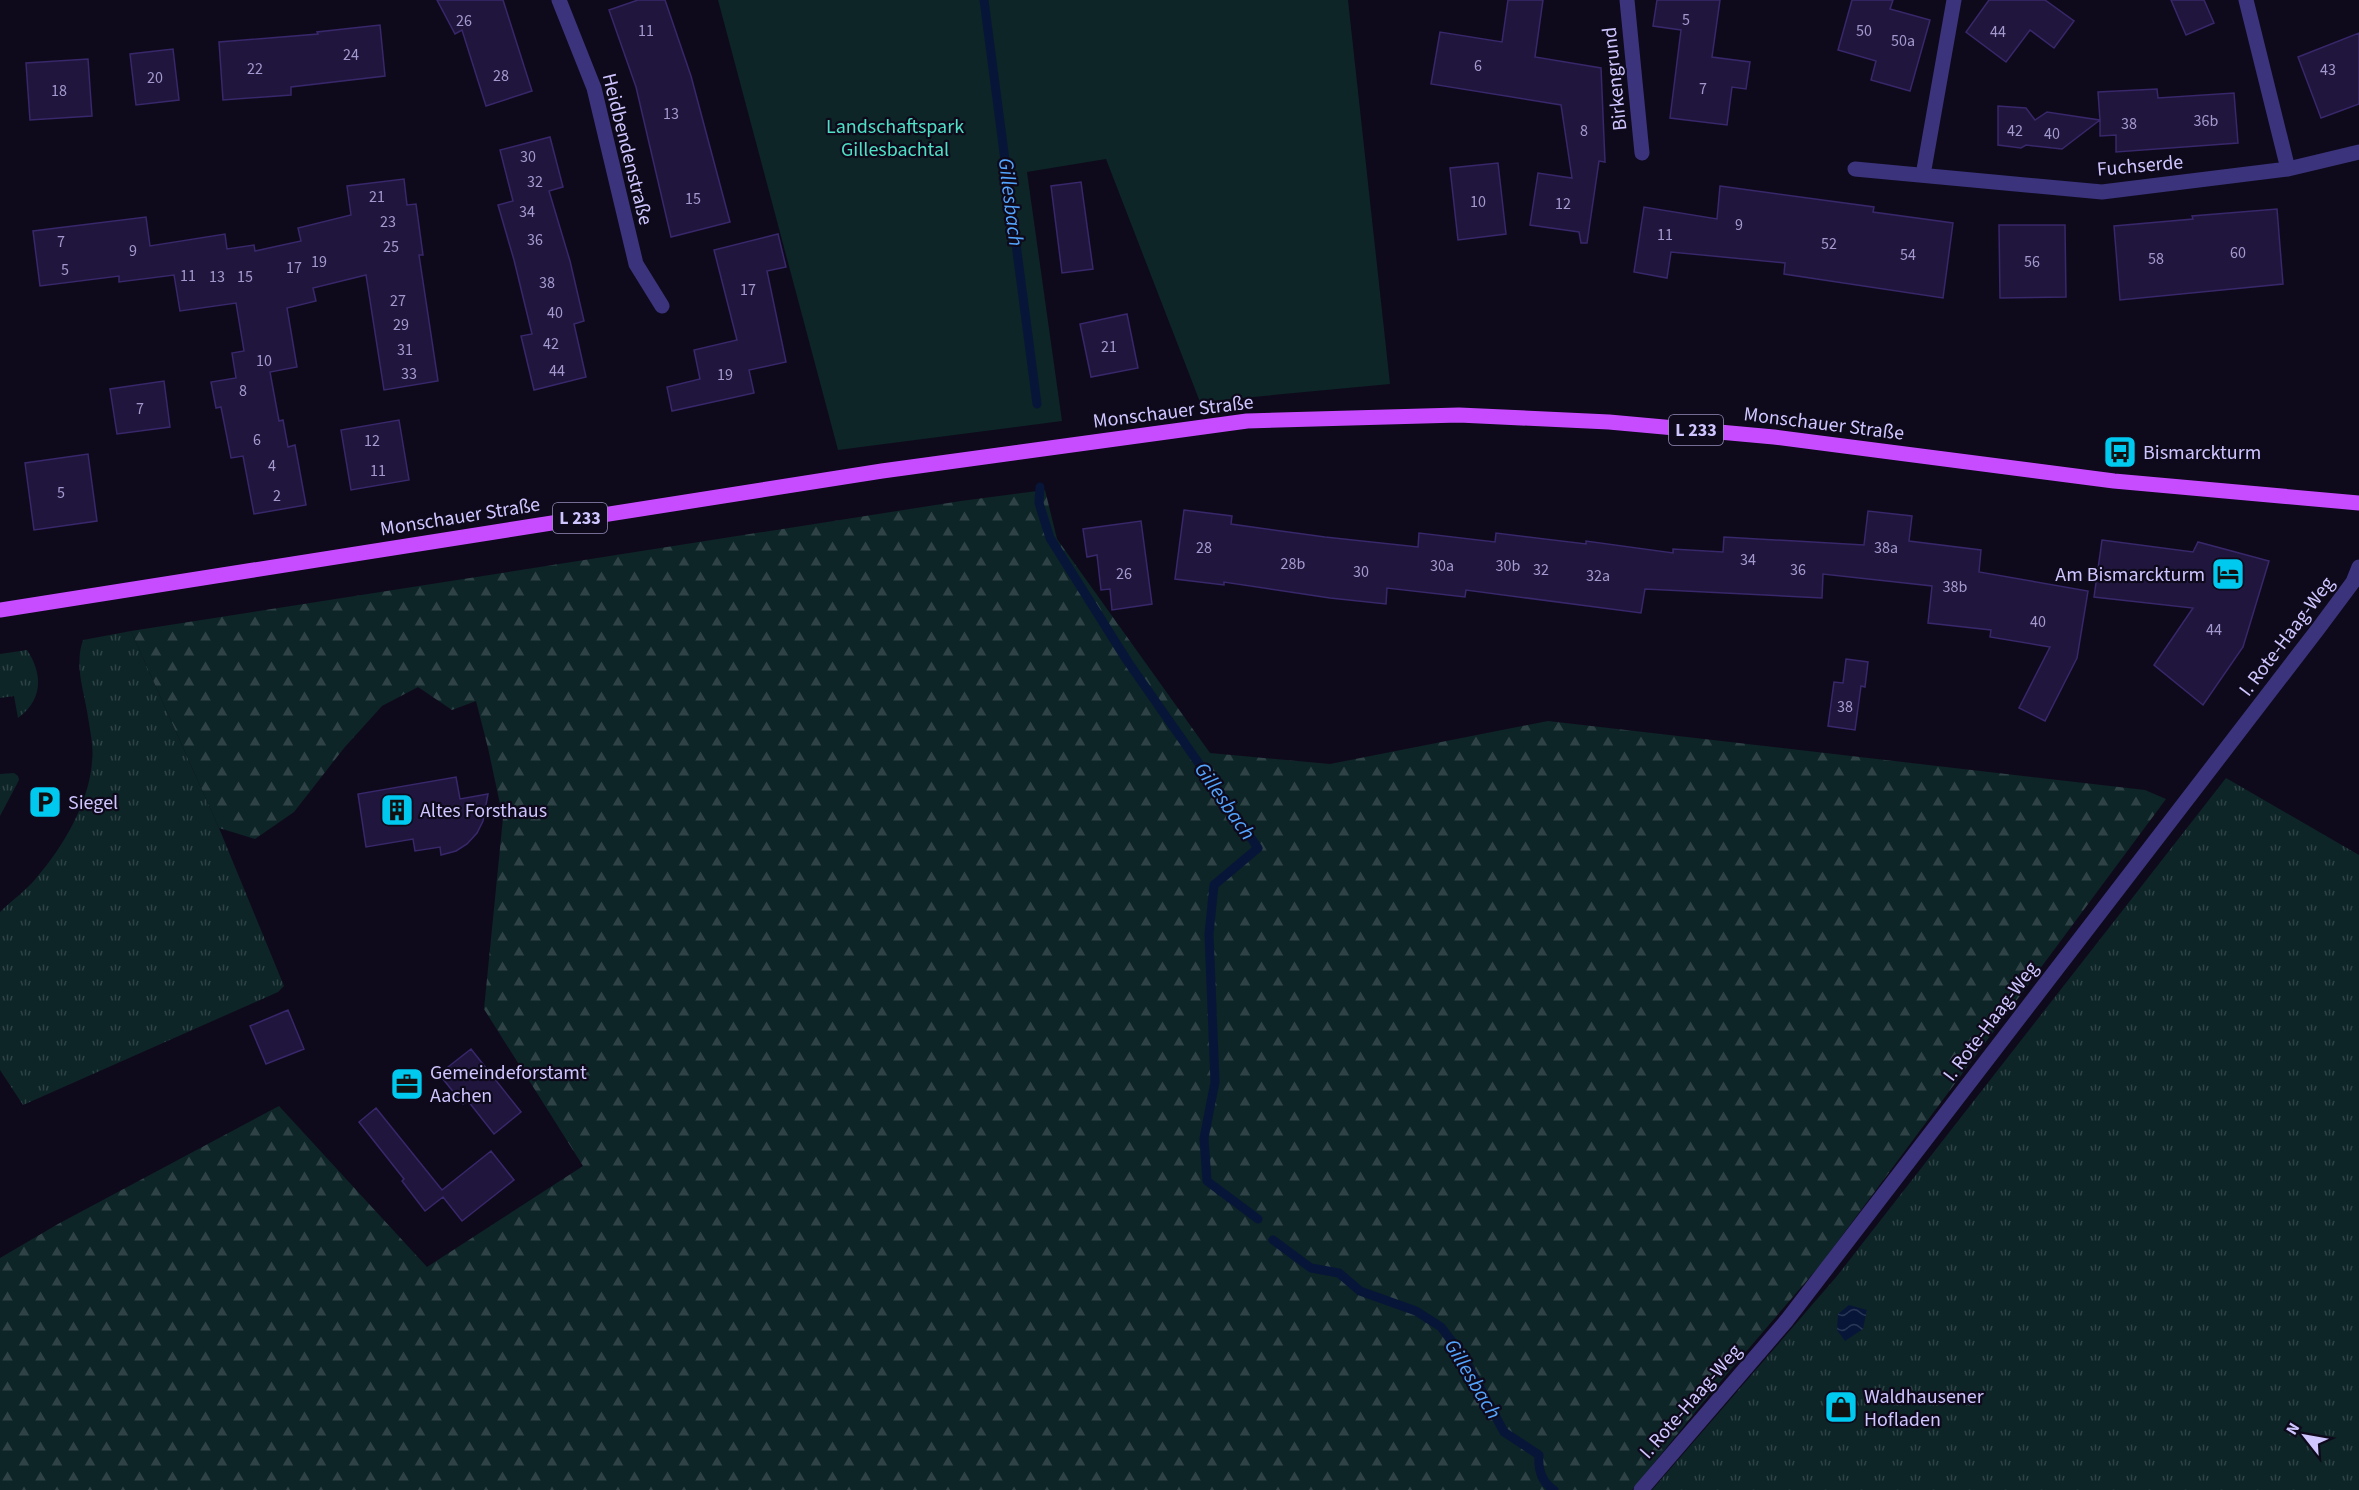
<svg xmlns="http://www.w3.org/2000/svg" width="2359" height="1490" font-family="'Source Sans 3',sans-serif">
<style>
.grass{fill:url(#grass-tufts)}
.forest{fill:url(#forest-firs)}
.park{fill:#0d2526}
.water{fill:url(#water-waves)}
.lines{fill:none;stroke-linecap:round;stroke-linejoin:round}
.stream{stroke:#071638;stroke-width:9}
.building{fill:#20163d;stroke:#38276a;stroke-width:1.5}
.minor{stroke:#3b337c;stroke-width:15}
.major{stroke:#c74cff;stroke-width:15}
.labels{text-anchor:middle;stroke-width:4.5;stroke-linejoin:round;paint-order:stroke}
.number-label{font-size:16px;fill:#a399ce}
.shield{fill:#0e0a1c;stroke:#958dbb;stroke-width:1.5}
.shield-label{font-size:18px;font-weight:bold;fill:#cfc5ff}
.street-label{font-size:20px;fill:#cfc5ff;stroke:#0e0a1c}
.park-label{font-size:20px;fill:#4ee1c6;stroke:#0e0a1c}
.poi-label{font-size:20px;fill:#cfc5ff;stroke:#0e0a1c;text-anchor:start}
.water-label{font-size:21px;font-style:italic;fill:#53a5ff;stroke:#0e0a1c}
</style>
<defs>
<pattern id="grass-tufts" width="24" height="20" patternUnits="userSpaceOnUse" patternTransform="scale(1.5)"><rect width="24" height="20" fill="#0d2526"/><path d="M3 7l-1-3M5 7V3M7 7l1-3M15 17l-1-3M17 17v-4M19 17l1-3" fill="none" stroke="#2f4347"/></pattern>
<pattern id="forest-firs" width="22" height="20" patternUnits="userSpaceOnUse" patternTransform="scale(1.5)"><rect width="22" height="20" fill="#0d2526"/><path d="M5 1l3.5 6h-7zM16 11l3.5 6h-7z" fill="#2f4347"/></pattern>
<pattern id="water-waves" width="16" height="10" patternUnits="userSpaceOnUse" patternTransform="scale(1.5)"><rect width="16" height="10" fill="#071638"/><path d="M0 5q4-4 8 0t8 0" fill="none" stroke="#2a3656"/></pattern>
</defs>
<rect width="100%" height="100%" fill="#0e0a1c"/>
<path class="grass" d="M131 631 219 828 284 986 278 992 23 1105 0 1070V912C12 900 27 890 37 877 63 847 89 803 92 762 94 747 90 731 88 717 84 690 74 666 83 640Z
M27 650C43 674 43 700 18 718L14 696 0 698V654Z
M14 773 18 776 19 780 0 816V774Z
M2226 778 2359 855V1490H1652L1837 1276Z"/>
<path class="forest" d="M1045 490 1057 539 1210 753 1330 764 1548 721 2145 790 2166 799 1821 1264 1709 1395 1632 1490H0V1258L58 1224 279 1106 427 1267 583 1166 484 1009 503 818 488 748 476 701 452 710 418 687 382 706 344 748 294 812 255 839 219 828 131 631 961 501Z"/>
<path class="park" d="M718 0H1348L1390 384 1200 402 1106 159 1027 172 1062 421 838 450Z"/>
<path class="water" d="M1849 1305 1867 1310 1863 1329 1845 1341 1837 1330 1838 1314Z"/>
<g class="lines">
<path class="stream" d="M984 0 1037 404
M1040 487 1039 503 1050 538 1128 662 1258 848 1214 885 1209 934 1215 1082 1204 1138 1207 1181 1258 1219
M1273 1240 1311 1268 1339 1273 1360 1291 1416 1311 1441 1327 1463 1356 1504 1432 1539 1455C1538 1469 1541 1482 1554 1490"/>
</g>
<path class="building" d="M437 0H503L532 91 486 106 462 30 455 34Z
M638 0H665L691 76 730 222 671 237 636 87 609 10Z
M1508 0H1543L1535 57 1601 68 1605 162 1599 161 1587 243H1581L1579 232 1530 225 1538 173 1572 178 1561 105 1431 84 1440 32 1502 42Z
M1657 0H1720L1712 57 1750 62 1746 89 1732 87 1727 125 1670 118 1681 30 1653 26Z
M1852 0H1893L1890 9 1930 20 1910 91 1871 80 1876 61 1838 50Z
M1989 0H2045L2074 21 2054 48 2030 30 2006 62 1966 32Z
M2171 0H2204L2214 23 2186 35Z
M380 25 385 76 291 87V95L223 100 219 42 318 34 317 32Z
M2359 33V104L2321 118 2298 57Z
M173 49 179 100 136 105 130 54Z
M88 59 92 116 30 120 26 63Z
M2157 89 2158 98 2234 93 2238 143 2116 152V135L2100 136V120L2062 149 2026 145 2021 148 1998 145V106L2026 108 2035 120 2047 112 2100 120 2098 92Z
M550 137 563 187 549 191 570 261 584 321 574 324 586 377 534 390 521 336 532 334 514 260 498 205 513 201 500 150Z
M1498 163 1506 234 1458 240 1450 168Z
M404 179 407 205 416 204 423 255H419L438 381 384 390 366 275 313 288 316 301 287 308 297 367 270 372 279 421 283 420 288 447 295 445 306 505 254 514 243 456 231 458 221 407 216 408 211 382 236 378 232 353 244 351 236 303 180 311 174 275 119 282V276L40 286 33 231 146 217 150 246 225 234 227 249 254 245 255 251 301 241 298 228 351 215 347 186Z
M1081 182 1093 269 1062 273 1051 186Z
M1720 186 1874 207 1873 212 1953 223 1943 298 1784 274 1785 263 1671 252 1667 278 1634 272 1644 207 1717 219Z
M2277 209 2283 284 2120 300 2114 226 2193 219 2192 216Z
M1999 225H2065L2066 297 2000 298Z
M778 234 786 267 767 271 786 362 749 370 754 393 672 411 667 387 700 379 694 350 737 340 714 250Z
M1127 314 1138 368 1091 377 1080 324Z
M164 381 170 427 117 434 110 389Z
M399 420 409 480 351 490 341 430Z
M88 454 97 521 34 530 25 463Z
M1184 510 1232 516 1231 524 1325 537 1418 547 1419 533 1495 542 1496 533 1586 544V541L1673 553V549L1723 552 1724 537 1864 545 1868 511 1912 516 1909 541 1981 550 1979 572 2088 591 2077 658 2045 721 2019 708 2050 647 1990 637 1991 630 1928 623 1932 586 1823 574 1822 598 1645 589 1641 613 1466 590 1465 597 1387 588 1386 604 1330 598 1224 582V585L1175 579Z
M1141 521 1152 604 1112 610 1110 589 1101 590 1097 555 1087 557 1083 529Z
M2102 540 2193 552 2198 542 2269 561 2243 647 2203 705 2154 665 2193 608 2094 597Z
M1846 659 1868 662 1865 687 1861 686 1855 730 1828 726 1834 682 1843 683Z
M456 777 460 799 488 794 483 821 477 833 467 844 456 851 441 855 440 847 415 851 413 839 366 847 358 794Z
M288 1010 304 1049 266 1064 250 1026Z
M471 1049 521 1112 494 1134 468 1101 463 1104 439 1074Z
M376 1108 442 1190 491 1151 514 1180 462 1221 443 1197 425 1211 402 1181 404 1179 359 1122Z"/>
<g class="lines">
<path class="minor" d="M559 0 594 88 636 264 662 306
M1627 0 1642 153
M2246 0 2288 169
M1855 169 2102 192 2288 169 2359 152
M1923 175 1954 0
M1641 1490 1787 1320 2318 629 2353 582 2359 567"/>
<path class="major" d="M0 610 882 471 1247 421 1459 415 1609 422 1774 437 2114 481 2359 503"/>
</g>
<defs>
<g id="bus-square" transform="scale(1.725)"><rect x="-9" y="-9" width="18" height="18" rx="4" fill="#00c9f0" stroke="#0e0a1c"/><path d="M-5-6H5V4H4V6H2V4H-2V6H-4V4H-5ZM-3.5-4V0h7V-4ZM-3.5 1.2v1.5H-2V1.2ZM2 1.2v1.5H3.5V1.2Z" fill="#111"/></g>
<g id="hotel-square" transform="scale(1.725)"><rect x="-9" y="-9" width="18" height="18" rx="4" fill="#00c9f0" stroke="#0e0a1c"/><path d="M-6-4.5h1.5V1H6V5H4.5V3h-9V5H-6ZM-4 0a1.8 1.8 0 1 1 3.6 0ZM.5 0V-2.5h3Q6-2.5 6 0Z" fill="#111"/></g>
<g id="parking-square" transform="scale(1.725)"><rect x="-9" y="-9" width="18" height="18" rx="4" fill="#00c9f0" stroke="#0e0a1c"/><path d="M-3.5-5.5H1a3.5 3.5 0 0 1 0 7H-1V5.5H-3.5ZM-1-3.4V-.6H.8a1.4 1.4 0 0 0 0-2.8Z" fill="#111"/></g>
<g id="building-square" transform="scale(1.725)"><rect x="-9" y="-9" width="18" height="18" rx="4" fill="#00c9f0" stroke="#0e0a1c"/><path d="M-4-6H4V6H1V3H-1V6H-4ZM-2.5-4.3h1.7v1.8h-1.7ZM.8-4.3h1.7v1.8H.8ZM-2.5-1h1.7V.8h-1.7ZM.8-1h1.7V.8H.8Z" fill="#111"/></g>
<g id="office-square" transform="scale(1.725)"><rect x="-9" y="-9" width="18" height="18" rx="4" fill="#00c9f0" stroke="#0e0a1c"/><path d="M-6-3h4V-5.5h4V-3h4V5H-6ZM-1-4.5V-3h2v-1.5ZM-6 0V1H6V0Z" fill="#111"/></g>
<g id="shop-square" transform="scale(1.725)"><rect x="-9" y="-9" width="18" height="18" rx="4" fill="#00c9f0" stroke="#0e0a1c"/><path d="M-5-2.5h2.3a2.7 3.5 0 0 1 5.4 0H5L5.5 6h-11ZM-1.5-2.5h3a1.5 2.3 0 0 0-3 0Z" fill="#111"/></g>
</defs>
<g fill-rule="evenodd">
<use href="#bus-square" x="2120" y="452"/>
<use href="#hotel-square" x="2228" y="574"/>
<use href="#parking-square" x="45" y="802"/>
<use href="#building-square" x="397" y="810"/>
<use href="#office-square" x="407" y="1084"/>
<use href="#shop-square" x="1841" y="1407"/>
</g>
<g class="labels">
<g class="number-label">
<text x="1686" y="25">5</text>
<text x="464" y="26">26</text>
<text x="646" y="36">11</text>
<text x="1864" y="36">50</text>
<text x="1998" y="37">44</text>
<text x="1903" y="46">50a</text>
<text x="351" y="60">24</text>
<text x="1478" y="71">6</text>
<text x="255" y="74">22</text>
<text x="2328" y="75">43</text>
<text x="501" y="81">28</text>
<text x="155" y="83">20</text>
<text x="1703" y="94">7</text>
<text x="59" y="96">18</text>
<text x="671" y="119">13</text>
<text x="2206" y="126">36b</text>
<text x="2129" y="129">38</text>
<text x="1584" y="136">8</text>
<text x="2015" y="136">42</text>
<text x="2052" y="139">40</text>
<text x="528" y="162">30</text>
<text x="535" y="187">32</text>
<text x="377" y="202">21</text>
<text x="693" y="204">15</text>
<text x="1478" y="207">10</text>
<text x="1563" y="209">12</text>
<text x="527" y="217">34</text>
<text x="388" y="227">23</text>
<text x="1739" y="230">9</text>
<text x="1665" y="240">11</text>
<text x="535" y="245">36</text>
<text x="61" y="247">7</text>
<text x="1829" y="249">52</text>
<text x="391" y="252">25</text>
<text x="133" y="256">9</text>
<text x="2238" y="258">60</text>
<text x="1908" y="260">54</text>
<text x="2156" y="264">58</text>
<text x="319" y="267">19</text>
<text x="2032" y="267">56</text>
<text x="294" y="273">17</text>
<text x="65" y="275">5</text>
<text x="188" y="281">11</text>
<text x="217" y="282">13</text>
<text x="245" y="282">15</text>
<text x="547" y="288">38</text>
<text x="748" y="295">17</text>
<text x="398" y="306">27</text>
<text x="555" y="318">40</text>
<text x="401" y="330">29</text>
<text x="551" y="349">42</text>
<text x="1109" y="352">21</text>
<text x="405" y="355">31</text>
<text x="264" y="366">10</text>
<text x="557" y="376">44</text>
<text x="409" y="379">33</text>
<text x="725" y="380">19</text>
<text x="243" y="396">8</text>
<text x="140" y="414">7</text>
<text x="257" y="445">6</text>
<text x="372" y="446">12</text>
<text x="272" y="471">4</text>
<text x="378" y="476">11</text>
<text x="61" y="498">5</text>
<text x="277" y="501">2</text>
<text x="1204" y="553">28</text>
<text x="1886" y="553">38a</text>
<text x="1748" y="565">34</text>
<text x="1293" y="569">28b</text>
<text x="1442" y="571">30a</text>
<text x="1508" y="571">30b</text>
<text x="1541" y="575">32</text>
<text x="1798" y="575">36</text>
<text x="1361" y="577">30</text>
<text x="1124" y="579">26</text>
<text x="1598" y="581">32a</text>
<text x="1955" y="592">38b</text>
<text x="2038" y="627">40</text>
<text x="2214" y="635">44</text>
<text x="1845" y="712">38</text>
</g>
<g class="shield">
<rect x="1669" y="415" width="54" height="30" rx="4.5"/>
<rect x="553" y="503" width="54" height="30" rx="4.5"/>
</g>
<g class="shield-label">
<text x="1696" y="436">L 233</text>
<text x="580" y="524">L 233</text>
</g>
<g class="street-label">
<text transform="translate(1614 79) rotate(-96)" y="7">Birkengrund</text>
<text transform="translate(628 149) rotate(76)" y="7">Heidbendenstraße</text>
<text transform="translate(2140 165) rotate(-5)" y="7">Fuchserde</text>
<text transform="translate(1173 411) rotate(-7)" y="7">Monschauer Straße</text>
<text transform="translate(1824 423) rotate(7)" y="7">Monschauer Straße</text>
<text transform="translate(460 516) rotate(-9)" y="7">Monschauer Straße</text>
<text transform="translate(2286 636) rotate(-53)" y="7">I. Rote-Haag-Weg</text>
<text transform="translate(1990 1021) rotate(-53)" y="7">I. Rote-Haag-Weg</text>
<text transform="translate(1690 1401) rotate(-49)" y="7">I. Rote-Haag-Weg</text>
</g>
<g class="park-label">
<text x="895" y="133">Landschaftspark<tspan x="895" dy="23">Gillesbachtal</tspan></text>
</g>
<g class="poi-label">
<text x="2143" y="459">Bismarckturm</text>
<text x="2205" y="581" text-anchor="end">Am Bismarckturm</text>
<text x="68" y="809">Siegel</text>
<text x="420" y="817">Altes Forsthaus</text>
<text x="430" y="1079">Gemeindeforstamt<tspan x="430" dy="23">Aachen</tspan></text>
<text x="1864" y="1403">Waldhausener<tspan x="1864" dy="23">Hofladen</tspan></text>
</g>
<g class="water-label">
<text transform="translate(1011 202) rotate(83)" y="7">Gillesbach</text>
<text transform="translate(1225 801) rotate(55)" y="7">Gillesbach</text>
<text transform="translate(1473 1379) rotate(59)" y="7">Gillesbach</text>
</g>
</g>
<g transform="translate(2305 1436) rotate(301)" stroke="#0e0a1c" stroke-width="4.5" paint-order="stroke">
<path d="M0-4.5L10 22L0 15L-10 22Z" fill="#cfc5ff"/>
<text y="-9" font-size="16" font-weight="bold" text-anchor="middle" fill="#cfc5ff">N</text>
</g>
</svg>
